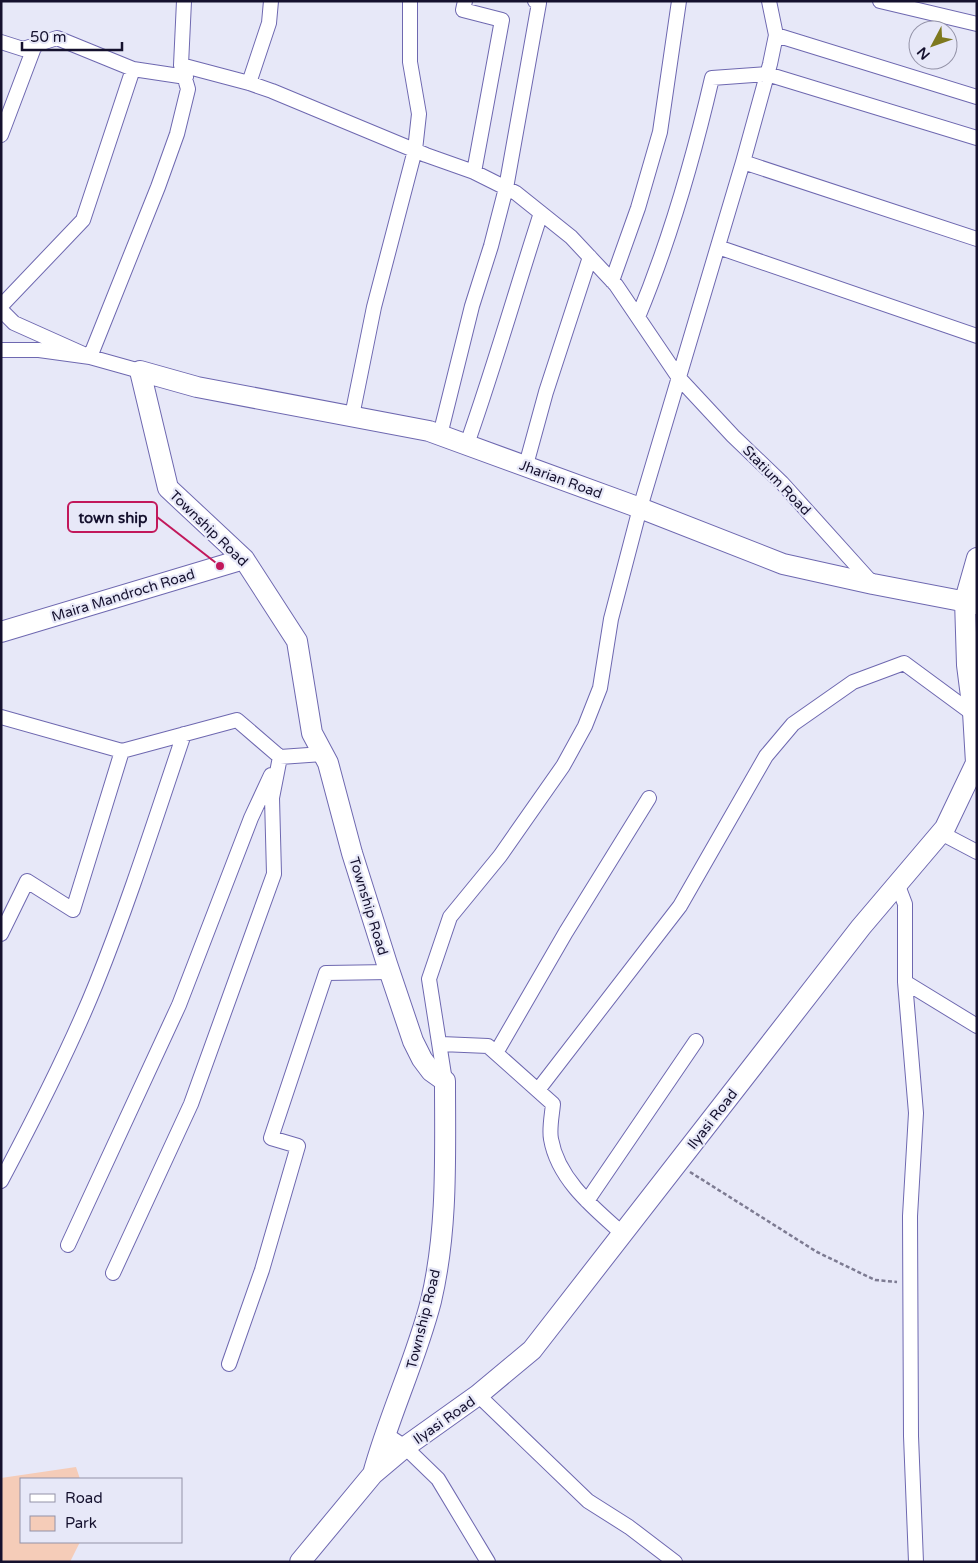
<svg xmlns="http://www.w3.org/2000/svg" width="978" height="1563" font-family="'Varela Round',sans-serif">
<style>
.green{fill:#f5ccb8}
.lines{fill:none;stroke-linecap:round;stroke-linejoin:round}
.street-casing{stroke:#6e68b0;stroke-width:16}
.secondary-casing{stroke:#6e68b0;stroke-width:22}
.path{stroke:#7d7b92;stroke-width:2.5;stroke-dasharray:4 2.5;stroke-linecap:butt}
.street{stroke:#fff;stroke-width:14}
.secondary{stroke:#fff;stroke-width:20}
.labels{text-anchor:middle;stroke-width:4.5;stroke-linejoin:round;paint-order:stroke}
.street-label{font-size:14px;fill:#15112e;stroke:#e7e8f8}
.leader{fill:none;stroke:#c2185b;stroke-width:2}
.callout-dot{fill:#c2185b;stroke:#e7e8f8;stroke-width:2}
.callout{fill:#e7e8f8;stroke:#c2185b;stroke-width:2}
.callout-label{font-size:15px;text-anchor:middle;font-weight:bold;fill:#15112e}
</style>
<rect width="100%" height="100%" fill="#e7e8f8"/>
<path class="green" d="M76 1467 80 1479H21V1542H80L70 1562H1V1478Z"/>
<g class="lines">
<g class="street-casing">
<path id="street" d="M465 1 463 10 502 20 474 172
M880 1 977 24
M776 35 977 97
M1 42 23 49 57 38 133 69 186 77
M181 65 249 83 272 91 426 155 474 172 516 193 571 237 616 285 679 378 733 436 782 483 873 584
M249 83 269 23 271 1
M1 135 35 45
M743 162 977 239
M718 247 977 336
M612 281 638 208 660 132 679 1
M1 306 83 220 133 69
M1 310 14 323 90 357 158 187 177 134 188 89 181 65 184 1
M638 317C670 240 693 160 712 78L767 74 977 138
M1 350H39L90 357 140 371
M352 416 374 307 415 150 419 114 410 62V1
M440 435 472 306 491 246 506 188 539 3 535 1
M467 444C494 368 516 290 541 213
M526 465 546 392 590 257
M1 717 122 751 237 720 280 757 323 754
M941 833 977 852
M897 883 905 904V982L916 1113 910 1216 911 1436 916 1562
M1 934 27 881 73 910 122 751
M905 982 977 1026
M441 1044 488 1046 553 1104C552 1115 549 1129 551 1139 558 1180 595 1209 623 1234
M496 1053 566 932 649 798
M445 1081 429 979 450 917 500 856 563 766 585 726 600 688 611 619 640 508 743 162 770 64 776 35 769 1
M538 1090 680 906 766 756 793 724 853 682 904 663 976 716
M1 1181C35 1117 69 1051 96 984 129 902 156 817 184 734
M587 1201 696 1041
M68 1245 179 1005 251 818 271 775
M113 1273 191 1104 274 874 272 798 280 757
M229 1364 262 1270 298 1146 271 1138 326 973 390 972
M478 1395 588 1501 629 1527 675 1562
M384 1433 405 1447 438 1479 488 1562"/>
</g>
<g class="secondary-casing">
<path id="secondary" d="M1 632 244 559
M373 1474C389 1415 416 1360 431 1301 448 1229 445 1155 445 1081L431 1071 422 1059 413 1041 387 964 352 853 328 763 312 733 297 641 244 559 168 488 140 371 197 387 429 431 640 508 783 564 873 584 977 604
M300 1562 373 1474 405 1447 478 1395 532 1350 861 927 945 828 976 763 973 712 967 665 965 600 977 558"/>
</g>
<path class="path" d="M690 1172 817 1252 875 1280 897 1282"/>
<use href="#street" class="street"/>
<use href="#secondary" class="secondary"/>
</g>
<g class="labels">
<g class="street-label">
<text transform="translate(561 479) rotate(20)" y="5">Jharian Road</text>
<text transform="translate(777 480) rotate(46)" y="5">Statium Road</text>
<text transform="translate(209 528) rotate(44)" y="5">Township Road</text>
<text transform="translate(123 595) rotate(-17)" y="5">Maira Mandroch Road</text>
<text transform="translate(369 906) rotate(73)" y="5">Township Road</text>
<text transform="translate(712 1119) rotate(-52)" y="5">Ilyasi Road</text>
<text transform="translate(423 1319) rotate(-76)" y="5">Township Road</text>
<text transform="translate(444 1420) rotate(-35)" y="5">Ilyasi Road</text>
</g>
</g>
<path class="leader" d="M220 566L157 517"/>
<circle class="callout-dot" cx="220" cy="566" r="5"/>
<rect class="callout" x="68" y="502" width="89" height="30" rx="5"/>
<g class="callout-label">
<text x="113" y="523">town ship</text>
</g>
<rect width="978" height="1563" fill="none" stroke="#15112e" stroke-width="5"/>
<rect x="20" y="1478" width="162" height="65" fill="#e7e8f8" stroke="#9392a7"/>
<rect x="30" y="1494" width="25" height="8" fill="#ffffff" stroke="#9392a7"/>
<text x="65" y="1503" font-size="15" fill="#15112e">Road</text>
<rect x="30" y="1516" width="25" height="15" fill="#f5ccb8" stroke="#9392a7"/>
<text x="65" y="1528" font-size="15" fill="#15112e">Park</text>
<g transform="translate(933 45) rotate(229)"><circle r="24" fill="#e7e8f8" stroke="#9392a7"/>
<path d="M0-4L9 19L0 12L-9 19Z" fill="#7e791f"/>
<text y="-8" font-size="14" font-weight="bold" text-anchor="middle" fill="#15112e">N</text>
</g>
<path d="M22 42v8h100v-8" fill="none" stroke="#15112e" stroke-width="2.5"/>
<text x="30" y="42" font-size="15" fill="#15112e" stroke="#e7e8f8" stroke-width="4" paint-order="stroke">50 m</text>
</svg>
